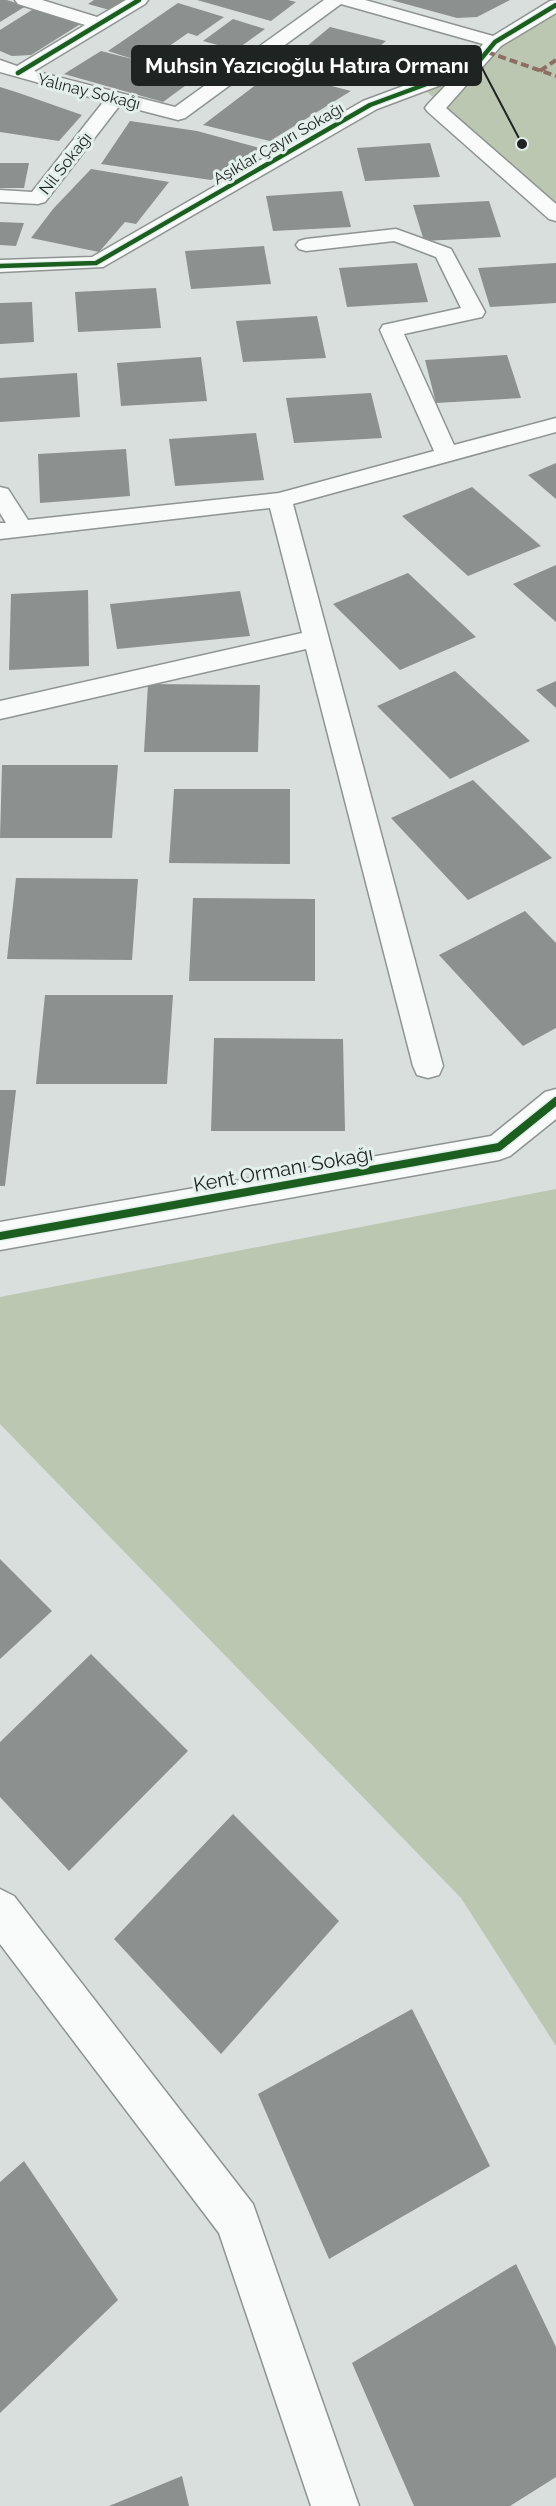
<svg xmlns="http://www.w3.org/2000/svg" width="556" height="2506" font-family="Raleway,sans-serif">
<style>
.forest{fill:#bcc7b2}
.building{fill:#8c908f}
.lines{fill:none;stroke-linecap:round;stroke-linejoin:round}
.minor-casing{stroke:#8f9492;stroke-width:3}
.minor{fill:#f9fafa;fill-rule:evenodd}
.quiet{stroke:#8d6e63;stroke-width:4;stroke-dasharray:8 4;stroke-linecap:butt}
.cycleway-far1-casing{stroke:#e3efeb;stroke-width:7}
.cycleway-casing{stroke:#e3efeb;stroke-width:11}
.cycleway-far1{stroke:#1b5e20;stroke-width:4.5}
.cycleway{stroke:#1b5e20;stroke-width:8}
.labels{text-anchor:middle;stroke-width:6;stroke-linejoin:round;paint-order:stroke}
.far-street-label{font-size:16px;fill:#1f2322;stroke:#e3efeb}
.street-label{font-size:20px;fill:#1f2322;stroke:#e3efeb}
.leader{fill:none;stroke:#1f2322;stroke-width:2}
.callout-dot{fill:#1f2322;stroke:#e3efeb;stroke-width:2}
.callout{fill:#1f2322;stroke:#1f2322;stroke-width:2}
.callout-label{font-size:21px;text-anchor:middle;font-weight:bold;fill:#fff}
</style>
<rect width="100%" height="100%" fill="#d9dfdd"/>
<path class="forest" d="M556 1V203L420 86Z
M556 1189V2046L461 1898 0 1424V1297Z"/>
<path class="building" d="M0 0H7L26 6 0 22Z
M94 0H130L113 11 88 4Z
M197 0H288L296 2 271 21Z
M391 0H510L477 17 457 18Z
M178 3 224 17 197 36 188 33 168 47 219 61 163 102 64 74 101 51 136 60 108 51Z
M35 8 82 23 31 55 12 56 0 51V30Z
M233 19 265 29 236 50 203 41Z
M330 27 386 41 344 77 288 62Z
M274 71 351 91 270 141 203 125Z
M0 87 19 93 82 115 59 141 0 132Z
M130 121 197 131 260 148 211 180 101 164Z
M430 143 440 177 365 181 357 148Z
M0 163H29L24 188H0Z
M91 169 169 182 136 224 125 222 99 252 31 238 53 209Z
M342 191 351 227 273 231 266 196Z
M489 201 501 237 424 241 413 205Z
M0 222 24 223 16 246 0 245Z
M264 246 271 284 191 289 185 251Z
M417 263 428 302 347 307 339 268Z
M556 263V303L490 307 478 268Z
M156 288 161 328 78 332 75 292Z
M32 302 34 342 0 344V303Z
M317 316 326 358 243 362 236 321Z
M507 355 521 398 436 403 425 360Z
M201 357 207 401 121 406 117 363Z
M77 373 80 417 0 422V378Z
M371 393 382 438 294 443 286 398Z
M256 433 264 480 175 486 169 439Z
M126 449 130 496 40 503 38 454Z
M556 463V499L528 475Z
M472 487 541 546 468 576 402 516Z
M556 565V622L513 584Z
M408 573 476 637 400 670 333 604Z
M88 590 89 666 9 670 11 594Z
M240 591 250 636 117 649 110 604Z
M455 671 530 741 450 779 377 706Z
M556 681V708L536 690Z
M148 684 260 685 258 752H144Z
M2 765H118L112 838H0Z
M473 780 552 858 468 900 391 818Z
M174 789H290V864L169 863Z
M16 878 138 879 132 960 7 959Z
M193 898 315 899V981H189Z
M525 911 556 943V1028L523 1046 439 955Z
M45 995H173L167 1084H36Z
M214 1038 343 1039 345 1131H211Z
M0 1090H16L5 1186H0Z
M0 1559 52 1611 0 1659Z
M91 1654 188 1751 69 1871 0 1797V1742Z
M233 1814 339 1921 221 2054 114 1939Z
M412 2009 490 2166 329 2259 258 2094Z
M24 2161 118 2300 0 2413V2182Z
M516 2264 556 2347V2477L510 2506H414L352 2363Z
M182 2476 189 2506H109Z"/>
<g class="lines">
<g class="minor-casing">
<path id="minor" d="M15 0H42L97 17 126 0H148L145 4 34 71 175 107 324 0H365L493 36 550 1 556 0V13L501 46 446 108 556 204V221L549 219 428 112 425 108 428 104 449 82 377 109 103 267 0 272V260L92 257 363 101 468 62 483 44 341 4 185 118 178 120 120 105 45 202 38 204 0 202V190L32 192 104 101 0 72V60L17 66 85 25 18 4Z
M396 229 451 249 485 312 482 317 404 334 454 445 556 418V432L293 504 443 1066 439 1075 428 1078 417 1075 413 1066 306 649 0 719V701L302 633 270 508 0 539V523H6L0 513V487L8 489 28 520 279 493 434 451 380 330 383 325 461 308 436 257 394 241 306 251 299 249 296 245 299 241 306 239Z
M556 1089V1119L510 1156 499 1160 0 1250V1222L491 1136 545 1092Z
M0 1889 14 1896 253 2204 359 2506H311L219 2233 0 1944Z"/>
</g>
<use href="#minor" class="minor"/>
<path class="quiet" d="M487 52 556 76
M540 71 556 60"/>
<g class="cycleway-far1-casing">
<path id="cycleway-far1" d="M18 73 139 0
M0 266 96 263 370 105 475 66 495 42 556 5"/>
</g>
<g class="cycleway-casing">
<path id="cycleway" d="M0 1236 499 1147 556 1101"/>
</g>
<use href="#cycleway-far1" class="cycleway-far1"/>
<use href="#cycleway" class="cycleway"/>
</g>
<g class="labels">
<g class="far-street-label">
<text transform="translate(89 91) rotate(14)" y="6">Yalınay Sokağı</text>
<text transform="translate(278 143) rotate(-30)" y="6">Aşıklar Çayırı Sokağı</text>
<text transform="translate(65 163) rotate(-52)" y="6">Nil Sokağı</text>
</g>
<g class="street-label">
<text transform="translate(283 1169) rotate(-10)" y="7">Kent Ormanı Sokağı</text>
</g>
</g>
<path class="leader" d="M522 144L481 66"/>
<circle class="callout-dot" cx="522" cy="144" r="6"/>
<rect class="callout" x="132" y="46" width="349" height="39" rx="6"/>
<g class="callout-label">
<text x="307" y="73">Muhsin Yazıcıoğlu Hatıra Ormanı</text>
</g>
</svg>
